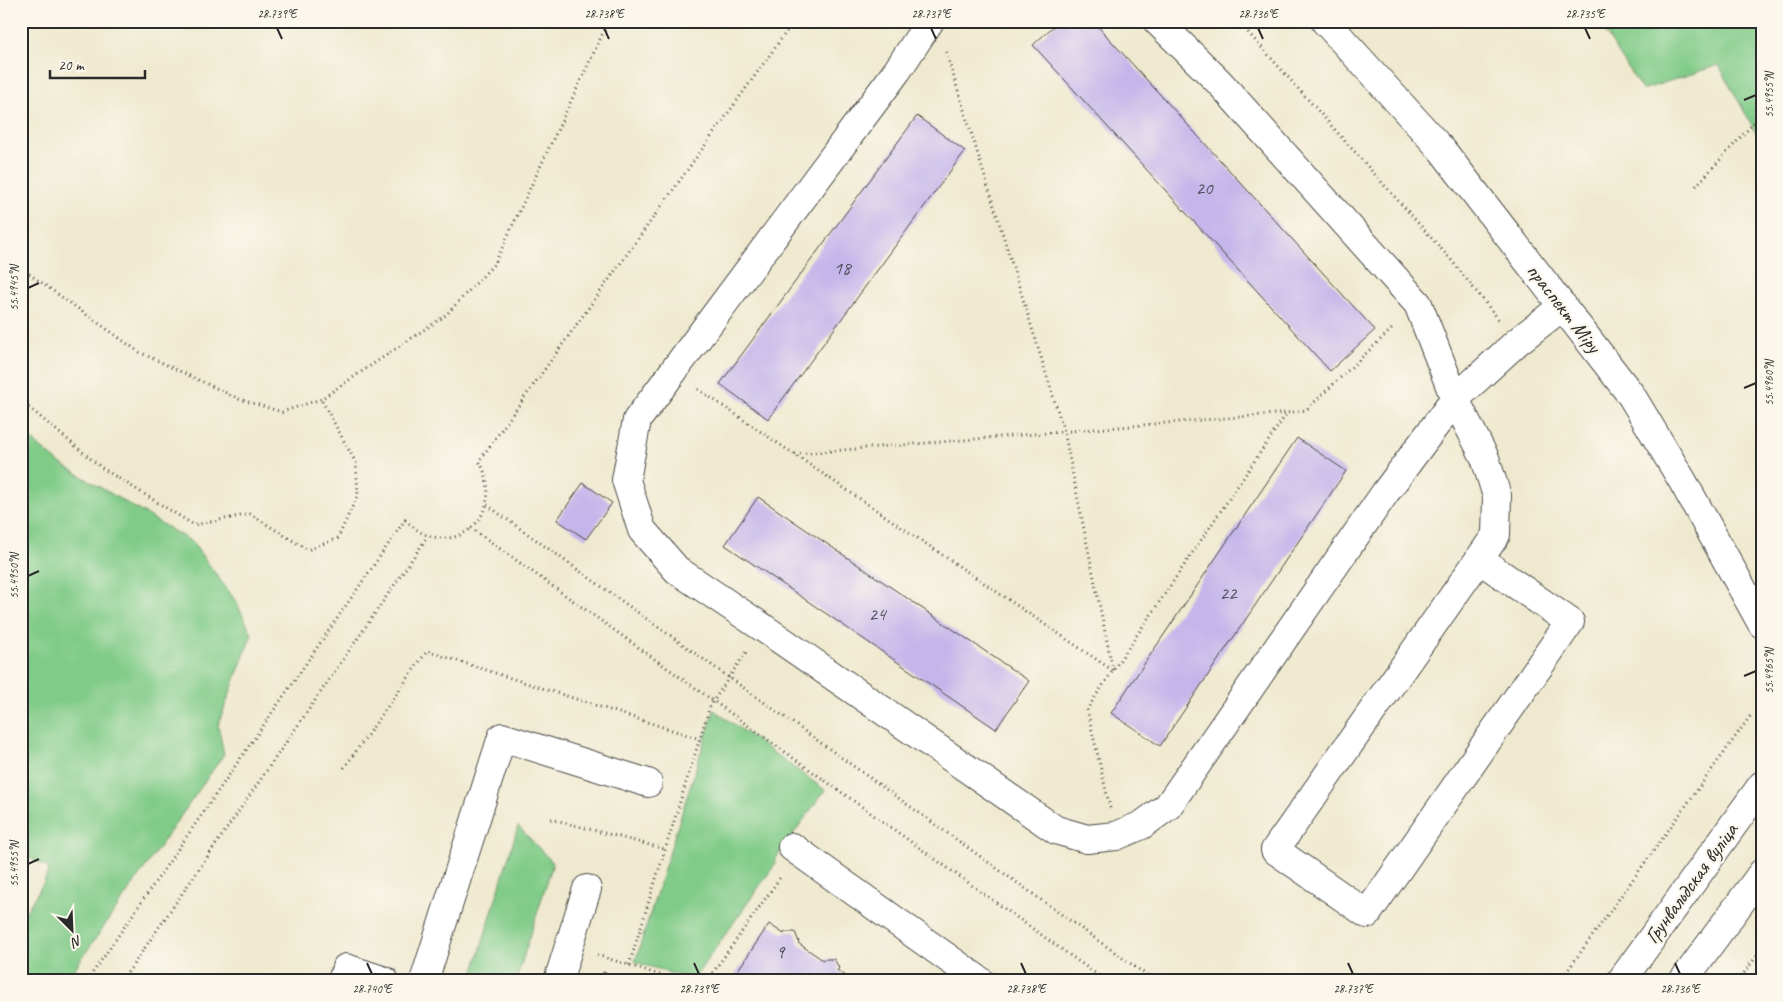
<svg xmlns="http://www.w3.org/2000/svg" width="1783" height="1002" font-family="Caveat,sans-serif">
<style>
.green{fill:#80cb88;stroke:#567b5a}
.building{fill:#c4b6ea}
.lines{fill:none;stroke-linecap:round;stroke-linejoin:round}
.minor-casing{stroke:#484844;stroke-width:30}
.path{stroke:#484844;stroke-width:3;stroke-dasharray:1 4;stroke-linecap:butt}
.minor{stroke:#fff;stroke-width:28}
.ticks{fill:none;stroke:#2b2b2b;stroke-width:2}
.labels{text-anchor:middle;stroke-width:4.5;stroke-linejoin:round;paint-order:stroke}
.number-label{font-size:19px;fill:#514e5b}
.street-label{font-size:21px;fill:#2b2b2b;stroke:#fbf7ec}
.neatline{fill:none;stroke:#2b2b2b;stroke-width:2}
.ticks-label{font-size:12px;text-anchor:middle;fill:#2b2b2b}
</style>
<rect width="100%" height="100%" fill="#fbf7ec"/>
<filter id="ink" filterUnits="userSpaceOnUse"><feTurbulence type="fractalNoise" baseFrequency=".02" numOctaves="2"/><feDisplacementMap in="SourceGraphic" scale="10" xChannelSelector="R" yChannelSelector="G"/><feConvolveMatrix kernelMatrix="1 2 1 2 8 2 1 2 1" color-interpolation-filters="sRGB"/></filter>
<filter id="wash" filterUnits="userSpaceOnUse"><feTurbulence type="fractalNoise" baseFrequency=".0096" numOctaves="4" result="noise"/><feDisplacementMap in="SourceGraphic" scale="20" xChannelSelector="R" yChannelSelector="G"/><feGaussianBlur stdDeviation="1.12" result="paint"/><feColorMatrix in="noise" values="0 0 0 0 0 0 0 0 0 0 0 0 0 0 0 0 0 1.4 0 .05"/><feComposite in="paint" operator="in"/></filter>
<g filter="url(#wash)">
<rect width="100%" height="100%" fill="#efe9cf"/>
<path class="green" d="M1598 21H1762V144L1719 65 1642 90Z
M21 431 58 462 192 542 235 600 252 634 218 725 224 754 66 981H21V919L44 882 49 868 21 853Z
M714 710 825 790 774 861 776 863 693 980 635 962Z
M518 826 553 863 516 981H471Z"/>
<g id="blocks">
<path class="building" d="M1059 21H1093L1375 330 1330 371 1033 45Z
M917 116 965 151 768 419 720 384Z
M1297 438 1346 471 1160 746 1111 713Z
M583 483 612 503 586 539 557 520Z
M758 497 1029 681 996 729 725 545Z
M769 924 784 934 785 932H795L799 942 798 943 823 960 824 959H834L839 968 837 970 853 981H736L734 976Z
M603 972 630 980V981H600Z"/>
</g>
</g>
<g filter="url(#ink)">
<use href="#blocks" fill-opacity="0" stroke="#484844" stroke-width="1"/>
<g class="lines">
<g class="minor-casing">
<path id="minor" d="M930 21 897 71 637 420 626 480 642 530 677 570 762 627 1056 830 1087 839 1116 836 1142 825 1168 806 1385 493 1455 399 1418 304 1220 83 1157 21
M1325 21 1442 150 1631 395 1682 480 1762 624
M1479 559 1570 622 1367 914 1275 850 1496 535 1497 496 1485 458 1455 399 1517 342 1563 306
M792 847 980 981
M342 981 346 968 385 981
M424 981 502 737 648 783
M558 981 587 889
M1621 981 1762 785
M1683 981 1762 873"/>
</g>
<path class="path" d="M1238 21 1452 261 1499 320
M946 52 1064 431 1113 671
M1696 186 1762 114
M21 268 139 352 239 399 282 412 321 399 446 315 495 263 602 35 611 21
M698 389 1112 670
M21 401 102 468 194 525 250 514 308 550 338 538 358 494 356 463 321 399
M795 454 1287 413
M487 505 1155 981
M471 528 1106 981
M344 768 427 651 700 739
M1110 808 1087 709 1287 413 1306 410 1394 327
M551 819 665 849
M597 955 679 981
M629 965 710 706 746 652
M87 981 405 520C412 526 418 532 427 535 472 551 504 501 479 461L794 21
M122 981 428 536
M707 981 782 875
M1560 981 1751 715
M1738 981 1762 949"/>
<use href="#minor" class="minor"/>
</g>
</g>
<path class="ticks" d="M277 28 282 39M604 28 609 39M931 28 936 39M1258 28 1263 39M1585 28 1590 39M1744 100 1756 95M28 288 39 283M1744 388 1756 383M28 576 39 571M1744 676 1756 671M28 864 39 859M367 963 372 974M694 963 699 974M1021 963 1026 974M1348 963 1353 974M1675 963 1680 974"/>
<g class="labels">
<g class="number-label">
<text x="1204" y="194">20</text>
<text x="842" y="274">18</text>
<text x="1228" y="599">22</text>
<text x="877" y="620">24</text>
<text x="780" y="958">9</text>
</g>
<g class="street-label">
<text transform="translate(1564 308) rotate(52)" y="7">праспект Міру</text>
<text transform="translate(1691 883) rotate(-54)" y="7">Грунвальдская вуліца</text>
</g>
</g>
<rect width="1783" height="1002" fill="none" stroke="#fbf7ec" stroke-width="55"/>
<g transform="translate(72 930) rotate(156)" stroke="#fbf7ec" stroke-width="4" paint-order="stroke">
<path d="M0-4L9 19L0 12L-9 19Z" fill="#2b2b2b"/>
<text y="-8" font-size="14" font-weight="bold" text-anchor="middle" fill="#2b2b2b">N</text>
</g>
<path d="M50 70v8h95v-8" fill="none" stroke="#2b2b2b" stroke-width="2.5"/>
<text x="58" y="70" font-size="15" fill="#2b2b2b" stroke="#fbf7ec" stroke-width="4" paint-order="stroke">20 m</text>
<rect x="28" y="28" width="1728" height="946" class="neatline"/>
<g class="ticks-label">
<text x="277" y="18">28.739°E</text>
<text x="604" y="18">28.738°E</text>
<text x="931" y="18">28.737°E</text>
<text x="1258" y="18">28.736°E</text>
<text x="1585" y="18">28.735°E</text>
<text transform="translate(1769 95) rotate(-90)" y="4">55.4955°N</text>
<text transform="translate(14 288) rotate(-90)" y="4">55.4945°N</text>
<text transform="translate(1769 383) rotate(-90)" y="4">55.4960°N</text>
<text transform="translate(14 576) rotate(-90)" y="4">55.4950°N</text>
<text transform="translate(1769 671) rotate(-90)" y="4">55.4965°N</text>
<text transform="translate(14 864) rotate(-90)" y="4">55.4955°N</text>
<text x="372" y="993">28.740°E</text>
<text x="699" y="993">28.739°E</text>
<text x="1026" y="993">28.738°E</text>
<text x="1353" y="993">28.737°E</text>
<text x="1680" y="993">28.736°E</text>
</g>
</svg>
